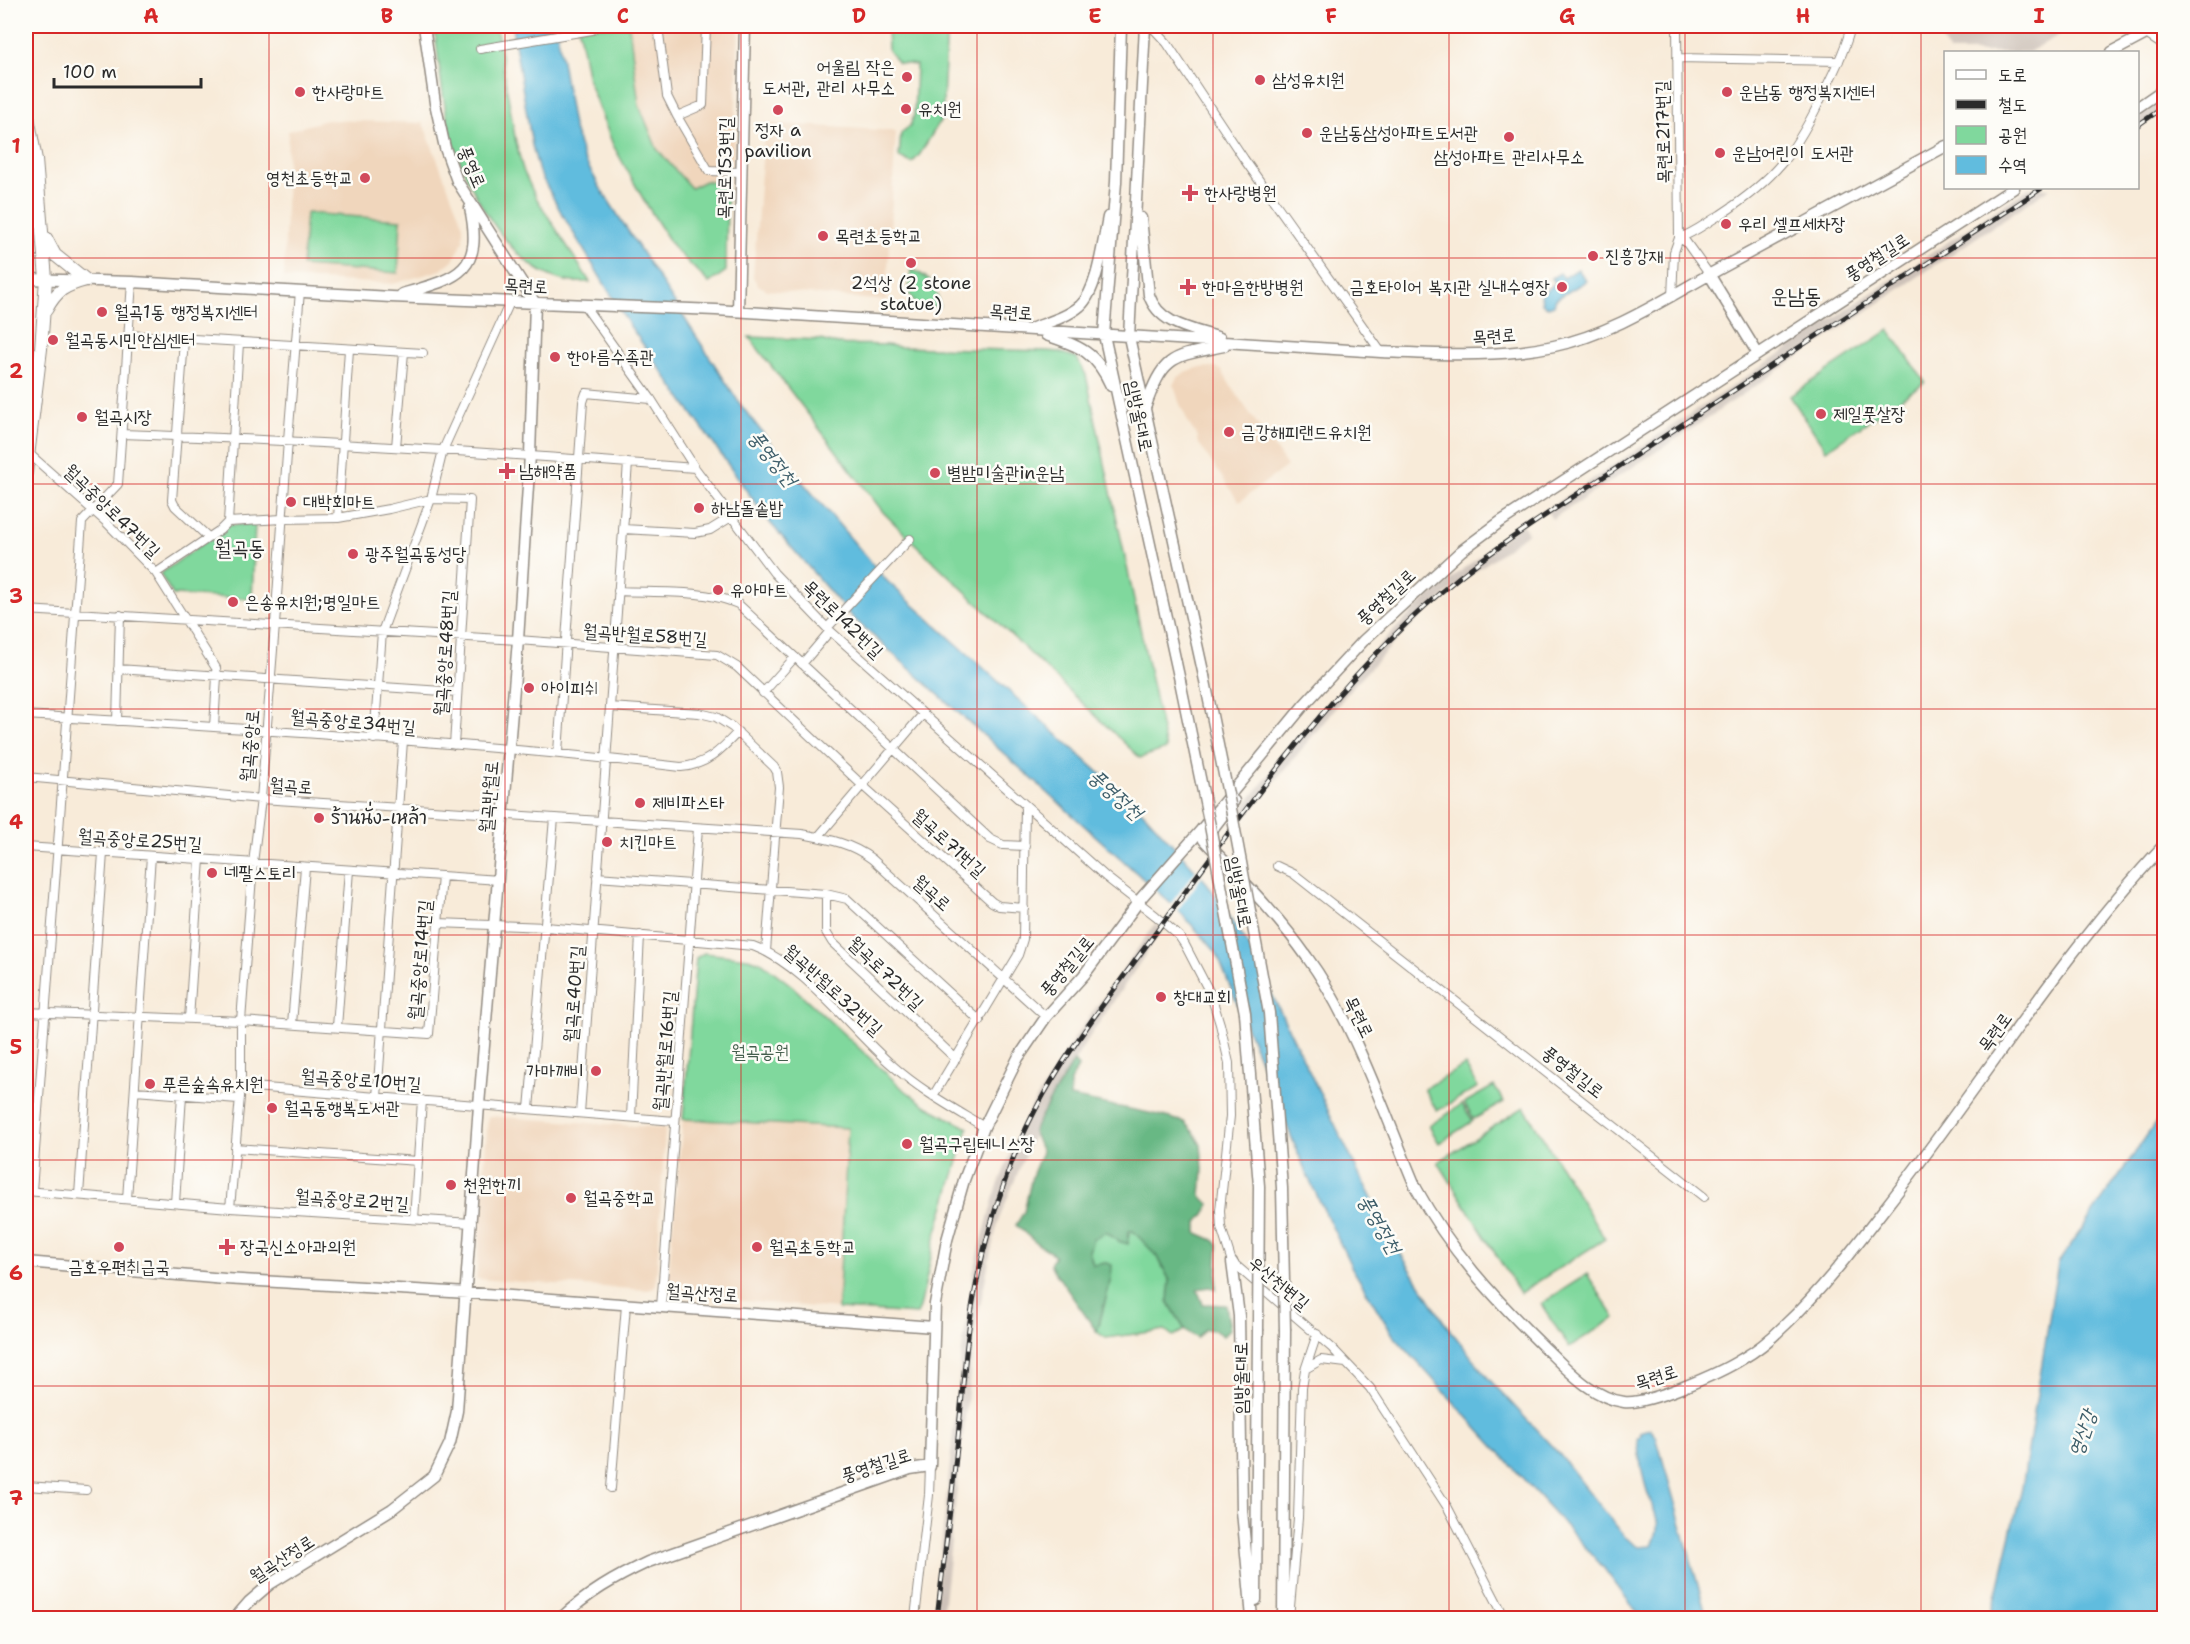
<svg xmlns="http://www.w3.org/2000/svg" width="2190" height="1644" font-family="'Shantell Sans','Poor Story','Playpen Sans Thai',sans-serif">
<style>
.built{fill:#f0d6bc}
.industrial{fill:#cec2b9}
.green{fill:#80d89d;stroke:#568264;stroke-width:1.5}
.forest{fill:#68b884;stroke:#4a7258;stroke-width:1.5}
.water{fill:#61bcde;stroke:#467484;stroke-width:1.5}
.pier{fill:#f8ebd9}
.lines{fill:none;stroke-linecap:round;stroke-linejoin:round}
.street-casing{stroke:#928b82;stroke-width:10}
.secondary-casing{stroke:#928b82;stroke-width:13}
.primary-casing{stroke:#928b82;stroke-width:14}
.street{stroke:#fff;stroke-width:8}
.secondary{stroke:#fff;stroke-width:10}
.primary{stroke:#fff;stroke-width:12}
.rail-casing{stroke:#2b2b2b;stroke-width:5}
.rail{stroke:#fdfcf7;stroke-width:3;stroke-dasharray:9;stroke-linecap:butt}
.secondary-bridge-casing{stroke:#928b82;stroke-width:13;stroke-linecap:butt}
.secondary-bridge{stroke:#fff;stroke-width:10}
.grid{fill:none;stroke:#d62828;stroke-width:1.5;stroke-opacity:0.55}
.poi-dot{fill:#d1495b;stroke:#fdfcf7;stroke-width:2}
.labels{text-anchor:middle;stroke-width:5;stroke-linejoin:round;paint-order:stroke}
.poi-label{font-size:18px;fill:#2b2b2b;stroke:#fdfcf7;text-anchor:start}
.street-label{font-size:18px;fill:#2b2b2b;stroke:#fdfcf7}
.park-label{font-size:18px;fill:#445f4d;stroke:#fdfcf7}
.water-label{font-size:20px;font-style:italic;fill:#3e5e6a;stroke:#fdfcf7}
.quarter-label{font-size:21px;fill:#2b2b2b;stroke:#fdfcf7}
.neatline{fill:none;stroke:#d62828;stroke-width:2}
.grid-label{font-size:20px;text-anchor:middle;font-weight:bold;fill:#d62828}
</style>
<rect width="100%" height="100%" fill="#fdfcf7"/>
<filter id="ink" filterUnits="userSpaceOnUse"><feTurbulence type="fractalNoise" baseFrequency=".0167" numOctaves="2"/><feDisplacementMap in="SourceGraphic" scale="12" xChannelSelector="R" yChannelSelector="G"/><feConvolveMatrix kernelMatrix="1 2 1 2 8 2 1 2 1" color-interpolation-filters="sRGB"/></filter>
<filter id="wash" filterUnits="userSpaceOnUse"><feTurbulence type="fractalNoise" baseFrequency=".008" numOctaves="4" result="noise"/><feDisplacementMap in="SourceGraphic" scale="24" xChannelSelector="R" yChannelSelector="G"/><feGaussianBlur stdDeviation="1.35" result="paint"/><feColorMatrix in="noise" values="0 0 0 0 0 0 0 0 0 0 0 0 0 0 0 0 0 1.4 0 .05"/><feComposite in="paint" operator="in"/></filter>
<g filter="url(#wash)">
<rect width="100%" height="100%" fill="#f8ebd9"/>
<path class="built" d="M629 26H739L735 124 732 161 727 188 725 183 705 181 691 188 657 149 639 105Z
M326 120 423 123 463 225V241L454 259 441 270 393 284 284 278 288 131Z
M765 123 896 131 886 301 767 290 758 285 753 277Z
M1216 367 1222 371 1232 388 1287 466 1239 502 1197 441 1198 437 1190 426 1179 402 1174 385 1176 379 1185 372 1198 368Z
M488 1116 665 1128 656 1285 649 1290 476 1279Z
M683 1119 848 1128 838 1309 676 1295 667 1292Z"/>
<path class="industrial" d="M1933 26H2075L2029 52H1949Z
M2164 99V111L2138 129V116Z
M2029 188H2050L1690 430 1552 519 1546 510Z
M1522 524 1528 533 1468 577 1429 609 1394 643 1356 683 1246 817 1244 814 1240 811 1295 742 1386 638 1423 602 1462 570Z
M1155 924 1162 930 1086 1042 1042 1113 999 1219 991 1251 975 1331 942 1618H934L961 1357 973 1274 994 1196 1021 1126 1030 1109 1075 1037Z"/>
<path class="green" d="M434 26H496L516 143 523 170 535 196 590 282C582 282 574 283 566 281 509 271 460 178 449 126 441 93 439 59 434 26Z
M578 26H629L639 105 657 149 691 188 705 181 725 183 727 188 726 271 709 283 674 248 645 202 613 145 588 80Z
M887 26H947L942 118 920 154 912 163 899 157 901 133 910 126 914 115 916 65 898 63 888 50Z
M306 213 401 220 398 273 302 266Z
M911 269C932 279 936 283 939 306H917L909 293Z
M1889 330 1925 382 1826 450 1790 396Z
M749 337 821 340C846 349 873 341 899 347L1047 351 1059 352 1077 358 1086 375 1166 749 1140 758 910 539 883 512Z
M255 524 252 599 173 595 160 574 229 525Z
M704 953 748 958 761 962 791 985 902 1088 928 1107 968 1128 935 1238 920 1308 917 1314 838 1309 848 1128 683 1119 696 958Z
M1465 1065 1478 1087 1437 1111 1424 1089Z
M1494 1086 1504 1102 1474 1119 1464 1103Z
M1462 1104 1473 1121 1439 1143 1429 1126Z
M1524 1107 1605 1239 1520 1293 1438 1162Z
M1129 1231H1134L1158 1257 1163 1268 1170 1281 1168 1301 1185 1330 1173 1336 1165 1330 1106 1338 1097 1332 1111 1279 1106 1263 1093 1265 1089 1251 1093 1239 1106 1232 1118 1241 1128 1243Z
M1587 1274 1615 1318 1569 1347 1541 1304Z"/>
<path class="forest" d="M1074 1061 1078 1067 1070 1082V1097L1159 1115 1184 1122 1194 1133 1201 1145 1203 1169 1201 1197 1210 1204 1205 1214 1197 1222V1233L1213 1240 1218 1244 1216 1289 1210 1287 1197 1289 1203 1304 1226 1305 1230 1329 1223 1336 1214 1330 1205 1329 1197 1338 1185 1330 1168 1301 1170 1281 1158 1257 1133 1231H1129L1128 1244 1118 1241 1106 1232 1093 1239 1089 1251 1093 1265 1106 1263 1112 1265 1111 1279 1097 1332 1050 1265 1055 1255 1036 1243 1016 1225 1024 1212 1032 1176 1042 1152 1033 1131 1051 1098Z"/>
<path class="water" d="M512 26H556L573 126 583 157 601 189 740 404 783 459 887 581 1145 814 1207 883 1246 941 1358 1172 1402 1256 1444 1322 1488 1378 1560 1455 1625 1537 1639 1547 1652 1546C1663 1521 1655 1515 1647 1491 1642 1475 1639 1456 1637 1439L1641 1435 1640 1432 1650 1429 1656 1436 1705 1610 1713 1618H1641L1603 1567 1393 1335 1352 1268 1307 1175 1216 952 1180 912 850 615 766 518 630 326 562 214 539 172 532 145Z
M1578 269 1586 281 1556 299 1554 305 1548 307 1542 304 1541 295 1555 283 1552 278 1560 273 1564 278Z
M2164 1111V1618H1991L2022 1488 2058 1263Z"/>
<path class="pier" d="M1198 868 1204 874 1176 912 1169 906Z"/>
</g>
<g filter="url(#ink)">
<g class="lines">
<g class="street-casing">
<path id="street" d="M658 26 667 96 677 116 709 171 742 172
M658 26 706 29
M1151 26 1167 43 1244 159 1381 352
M2134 26 2164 46
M480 49 592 30
M1677 58 1839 61
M677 116 703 105 706 26
M1679 238C1694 233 1706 223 1720 215 1776 179 1797 150 1825 90 1835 69 1846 48 1851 26
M1679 238 1686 242 1709 274
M1672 297 1674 252 1679 238 1677 26
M584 305 651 399 695 468 774 573 827 628 1106 877 1156 916 1179 936 1185 945 1211 995 1220 1024 1229 1063 1230 1116 1220 1210 1221 1227 1232 1262 1332 1348 1370 1388 1448 1508 1505 1618
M129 335 423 353
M184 340 172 500 175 506 208 537
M122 434C314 441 504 453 695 468
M396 447 404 352
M26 451 105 521 156 573 216 668 217 676 214 727
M338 518 349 349
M228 522 239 343
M623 529 695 533 710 530 731 517
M156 573 220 530 228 522 282 519 338 518 389 509 431 499 470 500 454 745
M618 591C655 593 704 589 738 604L990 839 1003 845 1025 846
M26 610 518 640 717 655 737 667 862 785 992 902 999 906 1024 908
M827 628 910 539
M802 664 830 631
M118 669 457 692
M763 693 795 657
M610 707 699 713 716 717 732 727 774 767 777 772 779 787 766 951
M26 715C244 729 463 741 681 767 707 765 721 750 738 732
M117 721 120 615
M374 739 382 632 431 499 443 450 510 302
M558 752 583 402 586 393 651 399
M26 777 261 799 802 834C828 839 851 843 872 859L1046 1017
M818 837 923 714
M26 847 499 880
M1277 866 1294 874 1704 1197
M597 877 826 894 847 899 980 1021
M826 894V932L832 942 956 1059
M438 923 546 927 753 946C805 965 850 1029 892 1065 920 1090 953 1108 984 1127
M26 1012 241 1021 429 1034 442 876
M189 1019 200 859
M292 1024 305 867
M337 1027 349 870
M241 1086 675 1121
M135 1091 238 1099
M933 1096 1018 955 1023 939 1025 805
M377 1097 403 741
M529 1109 554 818
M580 1113 628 463
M631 1117 640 935
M235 1148 418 1161
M26 1191 230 1208 472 1223
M32 1191 82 522 118 484 132 282
M79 1195 103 853
M127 1199 151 856
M175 1203 182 1095
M230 1208 241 1086V1021L253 863 261 799 275 625 288 440 300 291
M414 1219 422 1100
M661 1307 698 828
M1307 1368 1321 1360 1346 1363
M26 1486 86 1490
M611 1488 626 1305
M915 1618 929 1495 930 1466
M1289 1618 1298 1518 1302 1388 1305 1370 1317 1334"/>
</g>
<g class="secondary-casing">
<path id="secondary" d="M1121 26 1116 182 1104 335 1180 681
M1145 26 1129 337 1204 676
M2112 52 2161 26
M2138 107 2164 89
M1141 218 1149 295C1159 325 1193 329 1220 338
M1709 274 1758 354
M26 279 132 282 391 297 716 310 1381 352C1439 354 1497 358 1554 346 1612 334 1663 300 1714 272 1791 230 1869 188 1946 146
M402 294C457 278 484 273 470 208
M738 311 745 26
M1033 328C1049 322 1067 317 1080 306 1098 290 1103 241 1108 217
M1046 335C1080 346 1096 352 1111 386
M1145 408C1164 354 1172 357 1224 346
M1234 801 1204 840C1240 878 1277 914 1307 957 1354 1021 1385 1115 1416 1188 1449 1249 1494 1298 1543 1346 1565 1367 1592 1398 1624 1402 1648 1405 1720 1373 1742 1359 1758 1350 1772 1338 1785 1325 1822 1290 1854 1248 1885 1208 1979 1088 2060 956 2164 845
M26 1262 225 1279 485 1294 934 1327
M1232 1262 1239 1316 1242 1511 1252 1618
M1256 1600 1258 1331
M235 1618 249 1602 270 1584 392 1509 434 1476 450 1443 457 1411 479 1105 518 640 530 455 535 303 457 181 445 148 435 103 424 26
M561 1618C588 1593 614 1578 648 1562L910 1469 930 1466 935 1304 947 1240 964 1180 984 1127 1018 1058 1046 1017 1084 975 1142 897 1201 830 1304 705 1364 640 1461 551 1500 522 2014 188
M1283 1618 1285 1330"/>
</g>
<g class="primary-casing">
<path id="primary" d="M26 106 36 160 46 279 41 349 26 473
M46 238 55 255 86 280
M46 310C57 290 64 286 86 280
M26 324 27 409"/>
</g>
<use href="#street" class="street"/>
<use href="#secondary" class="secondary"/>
<use href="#primary" class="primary"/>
<g class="rail-casing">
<path id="rail" d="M2138 125 2164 107
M937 1618C944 1561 951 1504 957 1447 963 1394 965 1339 976 1286 983 1248 994 1211 1007 1175 1038 1084 1101 1008 1157 931 1236 821 1324 698 1424 607 1490 547 1569 501 1642 451 1775 363 1909 275 2042 188"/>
</g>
<use href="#rail" class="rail"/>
<g class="secondary-bridge-casing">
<path id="secondary-bridge" d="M1204 676 1232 814 1269 1013 1282 1188 1285 1330
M1180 681 1210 826 1245 1013 1259 1186 1258 1331"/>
</g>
<use href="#secondary-bridge" class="secondary-bridge"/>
</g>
</g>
<path class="grid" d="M269 26V1618M505 26V1618M741 26V1618M977 26V1618M1213 26V1618M1449 26V1618M1685 26V1618M1921 26V1618M26 258H2164M26 484H2164M26 709H2164M26 935H2164M26 1160H2164M26 1386H2164"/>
<g class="poi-dot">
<circle cx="907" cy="77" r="6"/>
<circle cx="1260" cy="80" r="6"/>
<circle cx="300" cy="92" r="6"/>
<circle cx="1727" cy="92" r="6"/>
<circle cx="906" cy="109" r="6"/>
<circle cx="778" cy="110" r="6"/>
<circle cx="1307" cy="133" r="6"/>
<circle cx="1509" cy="137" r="6"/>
<circle cx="1720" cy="153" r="6"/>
<circle cx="365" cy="178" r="6"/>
<path d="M1187 184h6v6h6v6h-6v6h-6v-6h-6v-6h6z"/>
<circle cx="1726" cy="224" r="6"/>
<circle cx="823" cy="236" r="6"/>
<circle cx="1593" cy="256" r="6"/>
<circle cx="911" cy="263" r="6"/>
<path d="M1185 278h6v6h6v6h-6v6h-6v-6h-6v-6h6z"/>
<circle cx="1562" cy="287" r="6"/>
<circle cx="102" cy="312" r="6"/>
<circle cx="53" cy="340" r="6"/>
<circle cx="555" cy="357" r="6"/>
<circle cx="1821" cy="414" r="6"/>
<circle cx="82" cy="417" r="6"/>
<circle cx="1229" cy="432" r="6"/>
<path d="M504 462h6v6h6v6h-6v6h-6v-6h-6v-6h6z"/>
<circle cx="935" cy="473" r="6"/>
<circle cx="291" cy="502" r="6"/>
<circle cx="699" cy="508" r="6"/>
<circle cx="353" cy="554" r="6"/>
<circle cx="718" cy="590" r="6"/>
<circle cx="233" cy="602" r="6"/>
<circle cx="529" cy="688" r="6"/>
<circle cx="640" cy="803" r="6"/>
<circle cx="319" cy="818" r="6"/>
<circle cx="607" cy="842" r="6"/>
<circle cx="212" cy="873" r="6"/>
<circle cx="1161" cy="997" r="6"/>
<circle cx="596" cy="1071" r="6"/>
<circle cx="150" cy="1084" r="6"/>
<circle cx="272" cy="1108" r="6"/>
<circle cx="907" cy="1144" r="6"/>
<circle cx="451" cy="1185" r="6"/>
<circle cx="571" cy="1198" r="6"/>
<circle cx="119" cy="1247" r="6"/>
<path d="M224 1238h6v6h6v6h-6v6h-6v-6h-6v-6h6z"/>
<circle cx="757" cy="1247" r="6"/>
</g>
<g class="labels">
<g class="poi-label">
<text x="895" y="73" text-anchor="end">어울림 작은<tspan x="895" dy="21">도서관, 관리 사무소</tspan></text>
<text x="1272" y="86">삼성유치원</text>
<text x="312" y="98">한사랑마트</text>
<text x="1739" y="98">운남동 행정복지센터</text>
<text x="918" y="115">유치원</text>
<text x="778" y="136" text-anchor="middle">정자 a<tspan x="778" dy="21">pavilion</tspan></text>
<text x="1319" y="139">운남동삼성아파트도서관</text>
<text x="1732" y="159">운남어린이 도서관</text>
<text x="1509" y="163" text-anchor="middle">삼성아파트 관리사무소</text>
<text x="353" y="184" text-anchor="end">영천초등학교</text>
<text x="1204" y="199">한사랑병원</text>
<text x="1738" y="230">우리 셀프세차장</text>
<text x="835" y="242">목련초등학교</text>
<text x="1605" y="262">진흥강재</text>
<text x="911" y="289" text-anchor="middle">2석상 (2 stone<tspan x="911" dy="21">statue)</tspan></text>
<text x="1202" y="293">한마음한방병원</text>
<text x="1550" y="293" text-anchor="end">금호타이어 복지관 실내수영장</text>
<text x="114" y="318">월곡1동 행정복지센터</text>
<text x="65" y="346">월곡동시민안심센터</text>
<text x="567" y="363">한아름수족관</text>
<text x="1833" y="420">제일풋살장</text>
<text x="94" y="423">월곡시장</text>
<text x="1241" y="438">금강해피랜드유치원</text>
<text x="519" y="477">남해약품</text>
<text x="947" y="479">별밤미술관in운남</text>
<text x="303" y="508">대박회마트</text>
<text x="711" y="514">하남돌솥밥</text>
<text x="365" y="560">광주월곡동성당</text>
<text x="730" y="596">유아마트</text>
<text x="245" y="608">은송유치원;명일마트</text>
<text x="541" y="694">아이피쉬</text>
<text x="652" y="809">제비파스타</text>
<text x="331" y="824">ร้านนั่ง-เหล้า</text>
<text x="619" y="848">치킨마트</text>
<text x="224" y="879">네팔스토리</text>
<text x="1173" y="1003">창대교회</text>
<text x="584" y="1077" text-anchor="end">가마깨비</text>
<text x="162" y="1090">푸른숲속유치원</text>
<text x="284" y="1114">월곡동행복도서관</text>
<text x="919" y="1150">월곡구립테니스장</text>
<text x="463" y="1191">천원한끼</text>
<text x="583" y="1204">월곡중학교</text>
<text x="240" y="1253">장국신소아과의원</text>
<text x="769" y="1253">월곡초등학교</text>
<text x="119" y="1273" text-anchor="middle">금호우편취급국</text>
</g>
<g class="street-label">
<text transform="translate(1663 132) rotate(-91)" y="6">목련로217번길</text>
<text transform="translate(472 167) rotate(67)" y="6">풍영로</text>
<text transform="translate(725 168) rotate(-89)" y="6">목련로153번길</text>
<text transform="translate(1877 257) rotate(-33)" y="6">풍영철길로</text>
<text transform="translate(526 286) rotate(3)" y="6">목련로</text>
<text transform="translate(1011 312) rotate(4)" y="6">목련로</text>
<text transform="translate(1494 336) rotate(-4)" y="6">목련로</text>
<text transform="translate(1139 416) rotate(78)" y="6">임방울대로</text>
<text transform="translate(112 511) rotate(44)" y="6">월곡중앙로47번길</text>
<text transform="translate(1386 597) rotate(-43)" y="6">풍영철길로</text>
<text transform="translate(843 619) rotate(44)" y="6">목련로142번길</text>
<text transform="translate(645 635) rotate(4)" y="6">월곡반월로58번길</text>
<text transform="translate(445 653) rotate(-86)" y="6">월곡중앙로48번길</text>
<text transform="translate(353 722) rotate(5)" y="6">월곡중앙로34번길</text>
<text transform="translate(250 746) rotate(-85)" y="6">월곡중앙로</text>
<text transform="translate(291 786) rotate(4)" y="6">월곡로</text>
<text transform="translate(489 797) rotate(-85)" y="6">월곡반월로</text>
<text transform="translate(140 840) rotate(4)" y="6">월곡중앙로25번길</text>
<text transform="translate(949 843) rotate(42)" y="6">월곡로71번길</text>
<text transform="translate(1239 892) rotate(79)" y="6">임방울대로</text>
<text transform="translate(932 893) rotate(42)" y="6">월곡로</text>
<text transform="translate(420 960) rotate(-85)" y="6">월곡중앙로14번길</text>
<text transform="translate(1067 966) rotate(-50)" y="6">풍영철길로</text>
<text transform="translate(886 973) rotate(44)" y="6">월곡로72번길</text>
<text transform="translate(833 990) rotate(42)" y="6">월곡반월로32번길</text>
<text transform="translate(574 994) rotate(-86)" y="6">월곡로40번길</text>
<text transform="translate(1359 1017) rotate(64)" y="6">목련로</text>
<text transform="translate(1995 1032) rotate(-54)" y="6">목련로</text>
<text transform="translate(665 1051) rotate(-85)" y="6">월곡반월로16번길</text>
<text transform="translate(1573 1072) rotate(38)" y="6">풍영철길로</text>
<text transform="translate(361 1080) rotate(4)" y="6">월곡중앙로10번길</text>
<text transform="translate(352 1200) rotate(4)" y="6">월곡중앙로2번길</text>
<text transform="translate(1279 1283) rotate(40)" y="6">우산천변길</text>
<text transform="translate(702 1293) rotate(4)" y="6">월곡산정로</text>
<text transform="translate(1656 1377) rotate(-18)" y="6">목련로</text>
<text transform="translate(1241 1378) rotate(-90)" y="6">임방울대로</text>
<text transform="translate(876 1465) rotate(-18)" y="6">풍영철길로</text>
<text transform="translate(282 1559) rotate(-33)" y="6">월곡산정로</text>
</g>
<g class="park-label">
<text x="760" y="1058">월곡공원</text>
</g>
<g class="water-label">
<text transform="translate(773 458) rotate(52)" y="7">풍영정천</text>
<text transform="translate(1116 794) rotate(42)" y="7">풍영정천</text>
<text transform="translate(1380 1224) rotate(60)" y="7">풍영정천</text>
<text transform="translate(2082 1433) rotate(-71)" y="7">영산강</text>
</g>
<g class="quarter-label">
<text x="1796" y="303">운남동</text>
<text x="240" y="555">월곡동</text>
</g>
</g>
<rect width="2190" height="1644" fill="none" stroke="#fdfcf7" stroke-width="66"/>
<rect x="1944" y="51" width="195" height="138" fill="#fdfcf7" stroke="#a9a8a5" stroke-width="1.5"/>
<rect x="1956" y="70" width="30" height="9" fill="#ffffff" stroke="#a9a8a5" stroke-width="1.5"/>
<text x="1998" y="81" font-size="18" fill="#2b2b2b">도로</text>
<rect x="1956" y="100" width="30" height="9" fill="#2b2b2b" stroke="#a9a8a5" stroke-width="1.5"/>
<text x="1998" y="111" font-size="18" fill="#2b2b2b">철도</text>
<rect x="1956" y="126" width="30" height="18" fill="#80d89d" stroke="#a9a8a5" stroke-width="1.5"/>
<text x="1998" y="141" font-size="18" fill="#2b2b2b">공원</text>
<rect x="1956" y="156" width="30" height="18" fill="#61bcde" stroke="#a9a8a5" stroke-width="1.5"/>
<text x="1998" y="171" font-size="18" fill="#2b2b2b">수역</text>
<path d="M54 78v9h147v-9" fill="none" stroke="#2b2b2b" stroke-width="3"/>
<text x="63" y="78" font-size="18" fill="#2b2b2b" stroke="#fdfcf7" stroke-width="4.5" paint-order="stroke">100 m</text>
<rect x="33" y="33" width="2124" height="1578" class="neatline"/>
<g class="grid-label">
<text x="151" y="23">A</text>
<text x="387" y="23">B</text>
<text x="623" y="23">C</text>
<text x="859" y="23">D</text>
<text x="1095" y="23">E</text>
<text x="1331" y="23">F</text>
<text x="1567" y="23">G</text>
<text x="1803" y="23">H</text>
<text x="2039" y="23">I</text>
<text x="16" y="153">1</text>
<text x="16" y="378">2</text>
<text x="16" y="603">3</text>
<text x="16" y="829">4</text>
<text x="16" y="1054">5</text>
<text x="16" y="1280">6</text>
<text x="16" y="1505">7</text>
</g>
</svg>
